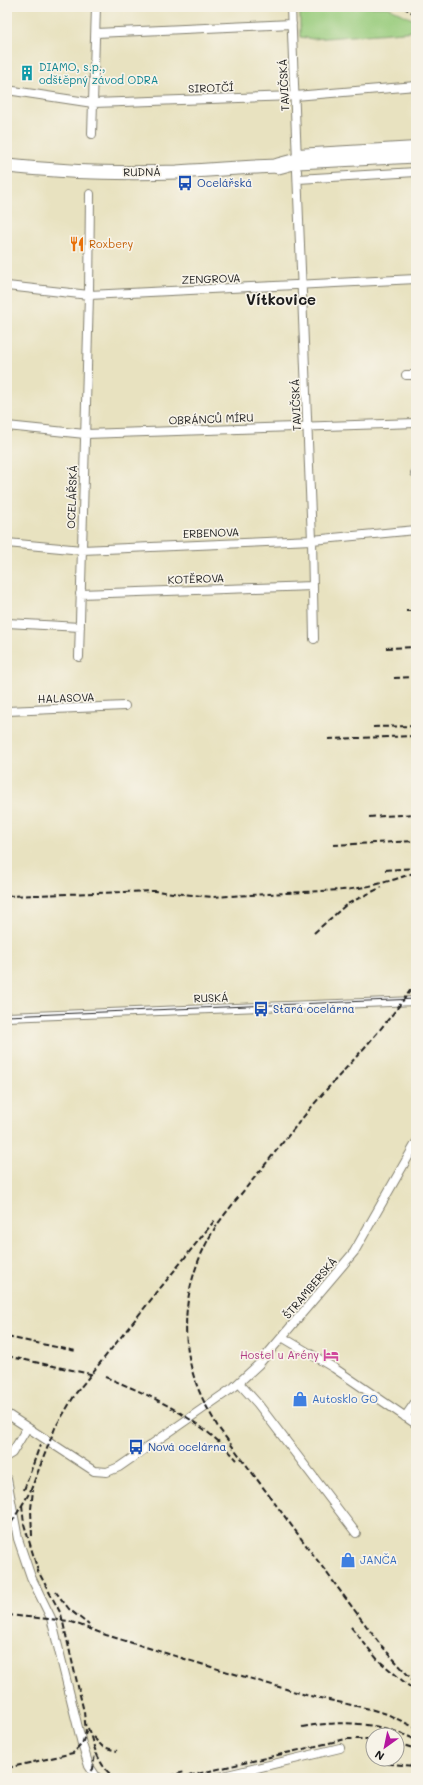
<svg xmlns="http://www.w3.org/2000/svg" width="423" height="1785" font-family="Mali,sans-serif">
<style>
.green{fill:#99cc7d;stroke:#5a744c}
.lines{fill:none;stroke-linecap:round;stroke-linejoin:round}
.street-casing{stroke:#827f6e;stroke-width:10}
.primary-casing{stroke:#827f6e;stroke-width:15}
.highway-casing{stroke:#827f6e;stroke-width:17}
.street{stroke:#fff;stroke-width:8}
.primary{stroke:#fff;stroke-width:13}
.highway{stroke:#fff;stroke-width:15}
.tram{stroke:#1c1c1c;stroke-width:1}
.rail{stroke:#1c1c1c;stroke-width:2;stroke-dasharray:6 3;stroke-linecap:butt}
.labels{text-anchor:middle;stroke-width:3.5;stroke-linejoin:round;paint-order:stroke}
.culture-label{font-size:11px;fill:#0d838f;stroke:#f7f3e8;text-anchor:start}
.street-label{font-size:11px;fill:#1c1c1c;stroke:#f7f3e8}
.transit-label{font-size:11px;fill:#164399;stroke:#f7f3e8;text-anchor:start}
.food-label{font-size:11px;fill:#c56008;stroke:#f7f3e8;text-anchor:start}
.hotel-label{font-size:11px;fill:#b23c85;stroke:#f7f3e8;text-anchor:end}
.shop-label{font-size:11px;fill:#366cbe;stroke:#f7f3e8;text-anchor:start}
.district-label{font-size:15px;font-weight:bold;fill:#1c1c1c;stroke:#f7f3e8}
</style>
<rect width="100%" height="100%" fill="#f7f3e8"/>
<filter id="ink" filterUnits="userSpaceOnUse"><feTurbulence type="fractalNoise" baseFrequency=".025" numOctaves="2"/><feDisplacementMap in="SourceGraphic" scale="8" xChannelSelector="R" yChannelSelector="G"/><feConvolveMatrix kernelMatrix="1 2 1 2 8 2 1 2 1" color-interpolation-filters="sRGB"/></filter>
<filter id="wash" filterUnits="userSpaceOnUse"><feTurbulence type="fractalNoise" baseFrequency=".012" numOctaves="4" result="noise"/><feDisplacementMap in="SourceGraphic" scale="16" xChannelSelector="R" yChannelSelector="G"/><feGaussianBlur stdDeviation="0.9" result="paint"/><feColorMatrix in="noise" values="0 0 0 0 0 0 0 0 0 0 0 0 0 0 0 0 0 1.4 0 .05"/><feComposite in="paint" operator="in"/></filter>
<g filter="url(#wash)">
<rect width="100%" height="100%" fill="#e8e2c0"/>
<path class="green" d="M300 7H388L416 21V31L313 39 300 37Z"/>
</g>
<g filter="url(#ink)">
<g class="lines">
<g class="street-casing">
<path id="street" d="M291 7 297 161
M96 33 292 24
M7 90 93 103 295 96 416 86
M92 134 96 7
M297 153 416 146
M297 171 312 540 314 639
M298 179 416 172
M7 286 89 295 416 279
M406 375H416
M7 426 85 434 416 423
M415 473H416
M7 543 82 550 312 540 416 530
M80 594 313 586
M7 623 80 627
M79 657 89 295 90 194
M7 711 125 706
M7 1017 416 1001
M282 1337 334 1368 416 1424
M239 1383 258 1404 356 1533
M7 1414 94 1471 107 1472 119 1467 234 1387 259 1364 354 1252 416 1143
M405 1417 416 1401
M7 1456 12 1453 27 1428
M7 1479 18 1539 31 1577 51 1618 82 1744 89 1766 97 1778
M215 1778 340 1748"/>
</g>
<g class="primary-casing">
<path id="primary" d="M7 166C64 172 121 174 177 172 211 170 244 167 278 166"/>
</g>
<g class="highway-casing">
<path id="highway" d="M278 166 297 161 416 155"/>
</g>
<use href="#street" class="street"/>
<use href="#primary" class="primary"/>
<use href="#highway" class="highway"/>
<path class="tram" d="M7 1016 416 999"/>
<path class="rail" d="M403 7 416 15
M406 611H416
M386 648 416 647
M394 678 416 677
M373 727 416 726
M328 739 416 736
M369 817 416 814
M333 845 416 841
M385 870 416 868
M7 896 154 891 212 897 342 890C367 888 392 881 416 872
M314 933 347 904 382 887
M416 982C390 1021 358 1055 327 1089 305 1114 285 1140 264 1166 248 1186 231 1205 217 1225 184 1275 176 1338 200 1393 205 1405 212 1416 218 1427L379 1643 416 1684
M7 1337 76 1351
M7 1356 95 1375
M105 1377C154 1396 202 1420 237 1460
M24 1490 40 1445
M7 1530 30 1492 55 1428 76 1393 215 1220
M32 1536 31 1509 33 1490
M55 1591 69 1609 89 1625
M7 1615 69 1621 106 1635 208 1666 306 1695 370 1709 387 1714 416 1728
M351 1627 378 1660 416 1692
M302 1727C341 1720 380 1722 416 1740
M88 1728C94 1746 98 1766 115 1778
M93 1737 103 1747 117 1751
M397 1743 416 1749
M379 1763 416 1766
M7 1768 73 1753 82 1744 86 1732 84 1712 61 1614 38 1571 24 1524 22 1505
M86 1778 93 1769 95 1753
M160 1778 185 1772
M180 1778 346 1739H373"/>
</g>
</g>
<defs>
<g id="building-bare" transform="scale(1.2)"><path d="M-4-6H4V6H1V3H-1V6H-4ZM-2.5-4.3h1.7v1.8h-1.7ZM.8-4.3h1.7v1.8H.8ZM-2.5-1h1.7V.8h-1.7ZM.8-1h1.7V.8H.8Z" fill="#0f9aa8" stroke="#f7f3e8" stroke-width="2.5" paint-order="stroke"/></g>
<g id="bus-bare" transform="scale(1.2)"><path d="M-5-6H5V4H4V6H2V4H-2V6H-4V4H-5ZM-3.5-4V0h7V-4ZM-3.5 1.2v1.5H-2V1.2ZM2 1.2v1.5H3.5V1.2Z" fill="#1a4fb4" stroke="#f7f3e8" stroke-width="2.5" paint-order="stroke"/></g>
<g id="restaurant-bare" transform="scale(1.2)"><path d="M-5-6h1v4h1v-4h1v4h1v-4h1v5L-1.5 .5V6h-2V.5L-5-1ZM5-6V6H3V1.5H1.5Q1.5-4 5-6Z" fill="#e8710a" stroke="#f7f3e8" stroke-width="2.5" paint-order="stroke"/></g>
<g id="hotel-bare" transform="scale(1.2)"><path d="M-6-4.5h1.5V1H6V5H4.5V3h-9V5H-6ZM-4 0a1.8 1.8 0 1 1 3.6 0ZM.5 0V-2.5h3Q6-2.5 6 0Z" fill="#d1479c" stroke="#f7f3e8" stroke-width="2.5" paint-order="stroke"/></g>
<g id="shop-bare" transform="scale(1.2)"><path d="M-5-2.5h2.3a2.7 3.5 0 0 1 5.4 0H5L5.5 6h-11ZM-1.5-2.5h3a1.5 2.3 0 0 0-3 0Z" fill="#3f7fe0" stroke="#f7f3e8" stroke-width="2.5" paint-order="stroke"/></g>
</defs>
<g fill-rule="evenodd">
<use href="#building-bare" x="27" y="73"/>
<use href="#bus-bare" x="185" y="183"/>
<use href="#restaurant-bare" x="77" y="244"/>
<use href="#bus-bare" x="261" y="1009"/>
<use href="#hotel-bare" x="331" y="1355"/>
<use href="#shop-bare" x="300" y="1399"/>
<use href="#bus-bare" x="136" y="1447"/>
<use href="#shop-bare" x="348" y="1560"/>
</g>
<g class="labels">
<g class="culture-label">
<text x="39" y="71">DIAMO, s.p.,<tspan x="39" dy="13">odštěpný závod ODRA</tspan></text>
</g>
<g class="street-label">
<text transform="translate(284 85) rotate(-93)" y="4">TAVIČSKÁ</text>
<text transform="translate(211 88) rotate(-2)" y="4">SIROTČÍ</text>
<text transform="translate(142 172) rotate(-1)" y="4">RUDNÁ</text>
<text transform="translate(211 279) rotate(-2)" y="4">ZENGROVA</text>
<text transform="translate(296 405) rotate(-92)" y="4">TAVIČSKÁ</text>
<text transform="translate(211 419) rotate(-2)" y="4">OBRÁNCŮ MÍRU</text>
<text transform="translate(72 497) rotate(-88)" y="4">OCELÁŘSKÁ</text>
<text transform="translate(211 533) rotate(-2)" y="4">ERBENOVA</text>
<text transform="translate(196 579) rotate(-2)" y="4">KOTĚROVA</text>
<text transform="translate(66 698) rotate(-2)" y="4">HALASOVA</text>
<text transform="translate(211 998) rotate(-2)" y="4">RUSKÁ</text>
<text transform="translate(310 1288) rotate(-50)" y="4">ŠTRAMBERSKÁ</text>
</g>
<g class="transit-label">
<text x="197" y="187">Ocelářská</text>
<text x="273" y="1013">Stará ocelárna</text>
<text x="148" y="1451">Nová ocelárna</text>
</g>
<g class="food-label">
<text x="89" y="248">Roxbery</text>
</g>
<g class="hotel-label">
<text x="319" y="1359">Hostel u Arény</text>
</g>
<g class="shop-label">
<text x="312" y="1403">Autosklo GO</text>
<text x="360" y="1564">JANČA</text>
</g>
<g class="district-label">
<text x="281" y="305">Vítkovice</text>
</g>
</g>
<rect width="423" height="1785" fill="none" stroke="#f7f3e8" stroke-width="24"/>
<g transform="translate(385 1747) rotate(213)"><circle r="19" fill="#f7f3e8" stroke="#9f9d96"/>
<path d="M0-3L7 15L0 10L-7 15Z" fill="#b5179e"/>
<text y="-6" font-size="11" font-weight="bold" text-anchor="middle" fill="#1c1c1c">N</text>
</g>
</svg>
